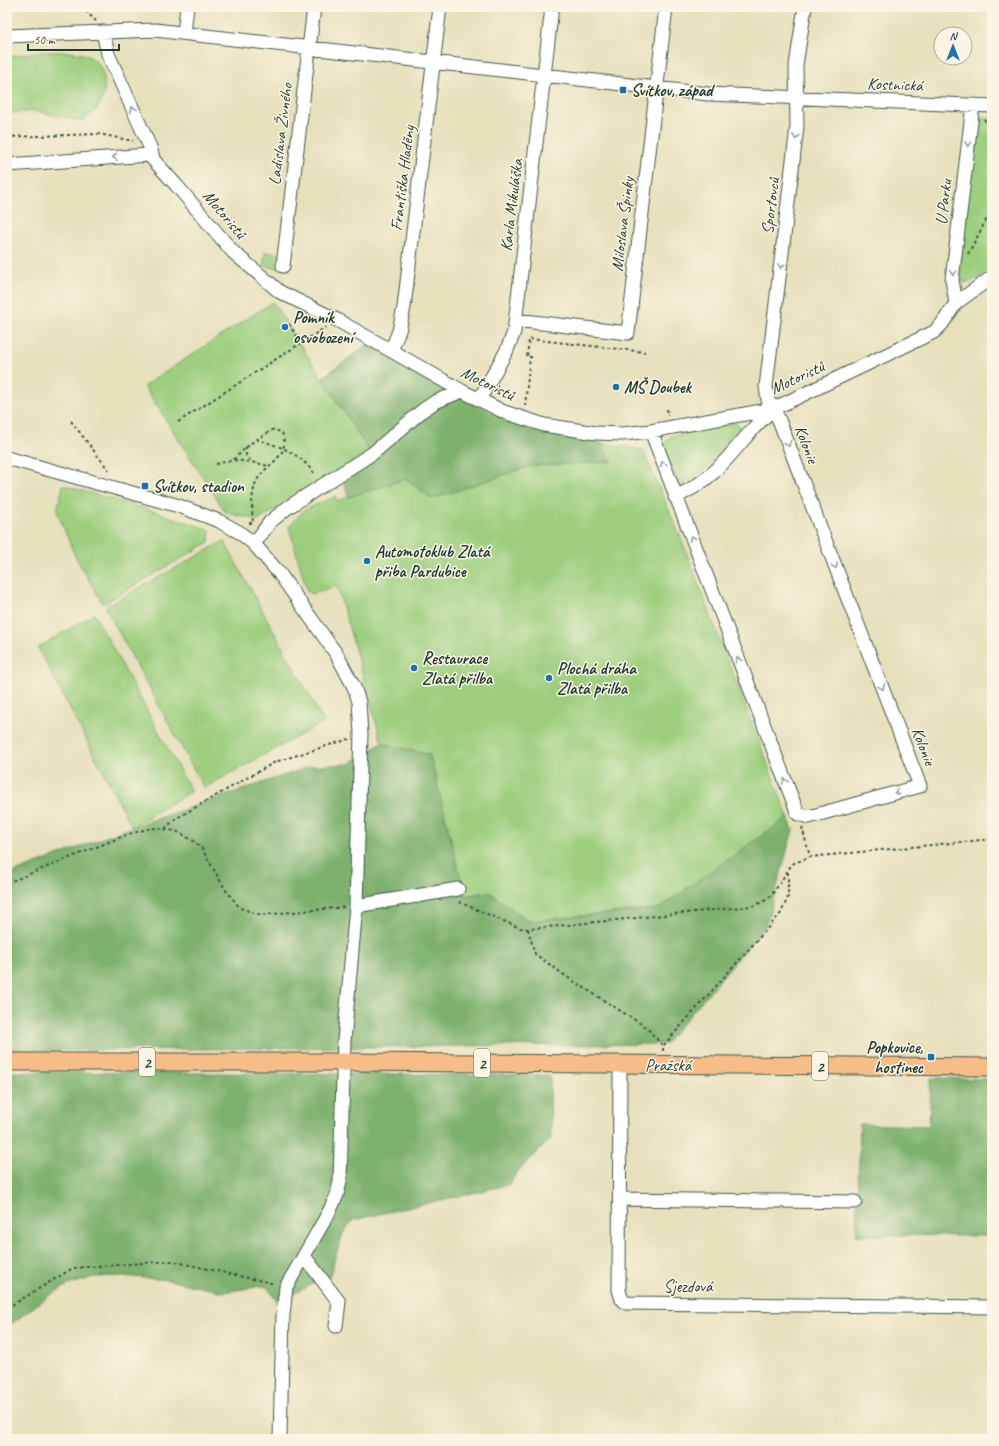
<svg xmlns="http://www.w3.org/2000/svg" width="999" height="1446" font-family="Caveat,sans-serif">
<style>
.green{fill:#9cce7e;stroke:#5e8659}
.forest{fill:#7db16d;stroke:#4e7750}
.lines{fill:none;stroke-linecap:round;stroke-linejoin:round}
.minor-casing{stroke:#3d5548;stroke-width:15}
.major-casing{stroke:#3d5548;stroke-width:19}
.path{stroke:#3d5548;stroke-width:2;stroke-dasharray:3 3;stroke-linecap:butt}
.minor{stroke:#fff;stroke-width:13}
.major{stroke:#f7bd88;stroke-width:17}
.oneway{stroke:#8f9e9a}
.poi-dot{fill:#1f6fb2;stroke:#fcf5e5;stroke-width:1.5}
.labels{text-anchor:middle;stroke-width:3;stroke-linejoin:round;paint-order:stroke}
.shield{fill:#fcf5e5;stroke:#617469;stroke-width:1}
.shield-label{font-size:16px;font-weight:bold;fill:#1f3d34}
.street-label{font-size:17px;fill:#1f3d34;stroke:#fcf5e5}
.poi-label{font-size:17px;font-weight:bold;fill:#1f3d34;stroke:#fcf5e5;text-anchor:start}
</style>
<rect width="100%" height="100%" fill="#fcf5e5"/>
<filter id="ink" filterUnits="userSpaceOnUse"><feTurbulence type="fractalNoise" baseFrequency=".025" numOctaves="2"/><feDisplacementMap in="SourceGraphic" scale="8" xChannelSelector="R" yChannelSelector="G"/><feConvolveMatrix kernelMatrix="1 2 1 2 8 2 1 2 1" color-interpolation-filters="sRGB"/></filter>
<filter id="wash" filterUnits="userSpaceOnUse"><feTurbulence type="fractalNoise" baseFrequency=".012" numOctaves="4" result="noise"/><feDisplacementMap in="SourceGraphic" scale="16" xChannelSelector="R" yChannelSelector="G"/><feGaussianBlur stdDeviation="0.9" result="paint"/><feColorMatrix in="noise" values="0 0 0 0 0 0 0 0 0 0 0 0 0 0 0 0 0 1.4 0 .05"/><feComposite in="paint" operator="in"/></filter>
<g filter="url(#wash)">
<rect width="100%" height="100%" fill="#e6e0bc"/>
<path class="green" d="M39 52C52 52 69 51 82 54 106 59 110 89 98 107 94 113 87 117 81 121L35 111 7 113V57Z
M978 117 992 118V269L972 281 963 283 957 267Z
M265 252 288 255 286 269 263 266Z
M273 302 369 451 259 520 226 513 144 386Z
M469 422 643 450 680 536 793 830 756 899 529 921 489 892 464 896 430 755 382 743 337 586 312 594 307 591 289 527 303 511 335 496 337 501 353 495Z
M735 423 743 428C723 452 710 469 682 486L678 484 663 447 671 436Z
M63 485 153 511 210 530 209 542 103 604 75 556 57 511Z
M224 541 324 722 204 788 105 607Z
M94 614 191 791 132 827 38 648Z"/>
<path class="forest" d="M368 344 507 421 537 433 601 443 612 462 531 466 432 499 406 479 349 497 342 478 369 451 322 378Z
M382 743 430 755 465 896 489 892 529 921 658 909 788 817 793 830 766 925 665 1044 7 1051V875L132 827 312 766 348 764Z
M7 1072 550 1075 551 1139 521 1168 508 1185 353 1220 343 1233 330 1275 278 1302 267 1287 262 1286 223 1292 167 1280 123 1276 94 1277 68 1285 50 1295 7 1327Z
M931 1078 989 1079V1140H992V1236L856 1235 860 1124 929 1126Z"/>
</g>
<g filter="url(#ink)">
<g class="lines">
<g class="minor-casing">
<path id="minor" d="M103 32 108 54 150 147 153 158
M184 33 187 7
M7 36 155 30 708 94 992 106
M7 165 149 155 177 186 233 252 280 292 337 320 462 391 504 412 544 425 596 433 622 434 651 431 773 409 934 332 942 324 956 303 992 277
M283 266 314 7
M956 303 952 280 973 105
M516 320 628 333 666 7
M391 351 399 331 404 307 440 7
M479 400 507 350 514 332 552 7
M651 431 798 814 809 817 920 786 779 420 768 400 766 387 797 127 796 65 805 7
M7 458 179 506 219 521 239 532 254 544 279 573 337 655 354 687 359 702 361 734 356 906 344 1041 340 1181 337 1195 328 1214 286 1287 283 1315 280 1439
M675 497C724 476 736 441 773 409
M254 544 270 522 287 508 373 453 423 410 435 402 462 391
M356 906 458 889
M620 1064 619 1290 622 1300 626 1303 992 1307
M620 1199 855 1202
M304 1256 339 1302 336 1326"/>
</g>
<g class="major-casing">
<path id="major" d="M7 1062H344L992 1067"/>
</g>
<path class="path" d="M81 7 96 21
M984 119 992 132
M7 137 99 134 133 141
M968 254 992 209
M289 324 301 343
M532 357H527L529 339 645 352
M525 406 530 357
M667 409 668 416
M71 421 111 473
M178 422 326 327
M256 439C281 447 297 451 314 473
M246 447V455L251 462 269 466
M234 460 249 462
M216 464 233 460 251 443 274 429 282 433C292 460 262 463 255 485 251 497 252 510 253 523H249
M802 827 810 857
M165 829 175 819 275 762 349 739
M7 883 129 834 152 828 176 831 194 841 202 849 225 889 240 908 261 915 345 907
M459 902 520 928 528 929 752 906 763 902 772 895 792 864 810 857 992 839
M528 929 535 954 567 977 646 1027 663 1046
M663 1051V1046L781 913 788 897V870
M7 1308 73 1268 172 1261 275 1284"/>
<use href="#minor" class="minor"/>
<use href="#major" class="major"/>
</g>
<defs><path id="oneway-chevron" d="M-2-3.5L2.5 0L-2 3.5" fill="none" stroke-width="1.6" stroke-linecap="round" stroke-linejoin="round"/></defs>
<g class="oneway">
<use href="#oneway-chevron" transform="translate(133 109) rotate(-115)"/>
<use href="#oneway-chevron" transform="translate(796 137) rotate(97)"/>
<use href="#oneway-chevron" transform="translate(968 144) rotate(97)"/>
<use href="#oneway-chevron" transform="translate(115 157) rotate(175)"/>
<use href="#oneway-chevron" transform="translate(781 266) rotate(97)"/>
<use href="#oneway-chevron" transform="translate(953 273) rotate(97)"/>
<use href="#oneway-chevron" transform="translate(788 444) rotate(69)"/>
<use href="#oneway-chevron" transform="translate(663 464) rotate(-111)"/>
<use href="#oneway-chevron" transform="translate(692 538) rotate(-111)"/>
<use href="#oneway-chevron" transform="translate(835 566) rotate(69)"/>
<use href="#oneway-chevron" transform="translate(738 660) rotate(-111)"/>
<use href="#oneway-chevron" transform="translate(882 687) rotate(69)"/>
<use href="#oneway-chevron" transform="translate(785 781) rotate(-111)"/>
<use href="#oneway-chevron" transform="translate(897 792) rotate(164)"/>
</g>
</g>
<g class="poi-dot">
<rect x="619" y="86" width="8" height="8" rx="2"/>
<circle cx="285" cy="327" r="4"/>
<circle cx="616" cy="387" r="4"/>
<rect x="141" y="482" width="8" height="8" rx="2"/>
<circle cx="367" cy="561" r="4"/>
<circle cx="414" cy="668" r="4"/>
<circle cx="549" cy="678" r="4"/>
<rect x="927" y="1053" width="8" height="8" rx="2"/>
</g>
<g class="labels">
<g class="shield">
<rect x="139" y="1048" width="16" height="28" rx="3"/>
<rect x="474" y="1049" width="16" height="28" rx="3"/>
<rect x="812" y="1052" width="16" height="28" rx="3"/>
</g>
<g class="shield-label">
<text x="147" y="1068">2</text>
<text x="482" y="1069">2</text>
<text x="820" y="1072">2</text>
</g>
<g class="street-label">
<text transform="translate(895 84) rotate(2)" y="6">Kostnická</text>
<text transform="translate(280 134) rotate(-83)" y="6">Ladislava Živného</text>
<text transform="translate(402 178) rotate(-83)" y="6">Františka Hladěny</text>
<text transform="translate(943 202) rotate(-83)" y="6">U Parku</text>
<text transform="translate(511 205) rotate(-83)" y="6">Karla Mikuláška</text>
<text transform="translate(770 206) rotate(-83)" y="6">Sportovců</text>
<text transform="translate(225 214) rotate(50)" y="6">Motoristů</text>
<text transform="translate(622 224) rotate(-83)" y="6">Miloslava Špinky</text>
<text transform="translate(797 377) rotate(-25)" y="6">Motoristů</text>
<text transform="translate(488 383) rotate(26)" y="6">Motoristů</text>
<text transform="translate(807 444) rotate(69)" y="6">Kolonie</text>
<text transform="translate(924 746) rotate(69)" y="6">Kolonie</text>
<text x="668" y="1071">Pražská</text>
<text x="688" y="1292">Sjezdová</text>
</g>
<g class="poi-label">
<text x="631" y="96">Svítkov, západ</text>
<text x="293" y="323">Pomník<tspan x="293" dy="20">osvobození</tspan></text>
<text x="624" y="393">MŠ Doubek</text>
<text x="153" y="492">Svítkov, stadion</text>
<text x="375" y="557">Automotoklub Zlatá<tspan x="375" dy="20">přiba Pardubice</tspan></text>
<text x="422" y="664">Restaurace<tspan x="422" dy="20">Zlatá přilba</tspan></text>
<text x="557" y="674">Plochá dráha<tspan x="557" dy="20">Zlatá přilba</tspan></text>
<text x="923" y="1053" text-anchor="end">Popkovice,<tspan x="923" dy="20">hostinec</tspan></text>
</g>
</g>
<rect width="999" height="1446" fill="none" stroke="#fcf5e5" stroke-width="24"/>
<g transform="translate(953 46)"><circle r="19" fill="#fcf5e5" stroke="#a4ab9e"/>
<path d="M0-3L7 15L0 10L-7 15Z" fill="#1f6fb2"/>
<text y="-6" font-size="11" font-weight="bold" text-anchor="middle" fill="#1f3d34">N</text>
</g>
<path d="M28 44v6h91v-6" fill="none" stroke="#1f3d34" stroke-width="2"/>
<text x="34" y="44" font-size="12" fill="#1f3d34" stroke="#fcf5e5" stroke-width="3" paint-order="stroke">50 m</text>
</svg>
